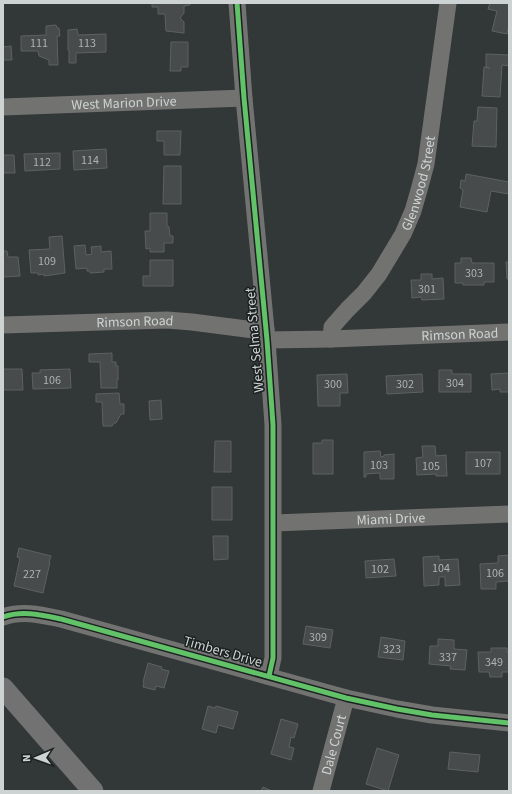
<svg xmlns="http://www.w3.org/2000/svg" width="512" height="794" font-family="'Source Sans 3',sans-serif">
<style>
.building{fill:#474b4b;stroke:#5d6161}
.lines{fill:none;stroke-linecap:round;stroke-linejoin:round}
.minor{stroke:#727271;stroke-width:17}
.major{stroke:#727272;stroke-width:21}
.cycleway-casing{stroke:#1b2020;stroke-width:8}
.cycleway{stroke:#61c268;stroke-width:5}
.labels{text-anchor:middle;stroke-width:3;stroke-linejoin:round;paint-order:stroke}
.number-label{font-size:12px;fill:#acb1b1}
.street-label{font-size:14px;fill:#cdd3d3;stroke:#1b2020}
</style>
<rect width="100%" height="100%" fill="#323737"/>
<path class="building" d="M152 3H190V5L184 6V13L180 18 184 22V33L166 31 165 14H158V7H152Z
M490 3H509V25L507 34 492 31 497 11 488 9Z
M56 25 57 28H59L60 36H57L58 65H49V60L39 56 38 51H21V36L46 35V26Z
M77 29 78 35 106 34V52L76 53V63H69V50H68V30Z
M171 42H188V67H181V71H170Z
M11 46 12 60H3V47Z
M486 54 509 55V66L502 65 500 97 482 96 484 67 490 68 486 67Z
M478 107 497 108 496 147 472 146 474 121H477Z
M157 131H181L180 155H164V141H157Z
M106 149 107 168 74 170 73 151Z
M60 153V169L25 171 24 154Z
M3 155H14L15 173H3Z
M164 166H181V204H163Z
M466 174 509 182V194L491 191 487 212 460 207 463 190 460 188 461 180 465 181Z
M150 213H167V226L169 227 170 236H173V243H164V252H150V248L146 249 145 231H150Z
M62 236 65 273 44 276V274L38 275V273H31L29 250 50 249 49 237Z
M85 245 86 255 92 254 91 247 101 246V252L111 251 112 269H104V272L90 273V271H87V268L76 269 74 246Z
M3 251H7L8 257H18L20 276 3 277Z
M461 258H471L472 263H494V282H484V285H463V283H455V263H461Z
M150 260H173V286H143V276H150Z
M506 262H509V279H507Z
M421 274H432V279L443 278 444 299 422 300 421 297 412 298 411 280H421Z
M112 353V362H116V366H118V380H117V388H101L100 362H89V354Z
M3 369H22L23 390H3Z
M70 369 71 388 33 389 32 373H40V370Z
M439 370H452V374H471V392H439Z
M509 373V392H500V389L492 390 491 374Z
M347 374 348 393H340V406H318L317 375Z
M422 374 423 392 387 394 386 376Z
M119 393 120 404H124V414H121L116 423H114L112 426H103L102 402H96V394Z
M161 400 162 419 150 420 149 401Z
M322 440H333V474H313V443H322Z
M215 441H231V472H214Z
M422 446H435L436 456 446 455 447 476H436V474L417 475 416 458 423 457Z
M380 451 381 457 384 456V455L394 454V479H380V473L366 474V477H364V452Z
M466 452H500V474H466Z
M212 487H232V520H212Z
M213 536H228V559L214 560Z
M19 548 51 556 49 562H50L43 593 14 586 20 558 17 557Z
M509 555V581L496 582V589H481L480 564 498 563V556Z
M439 556V560L458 559 460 585 445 586V577H439V585L424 586 423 557Z
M394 559 396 576 366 578 365 561Z
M306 626 333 630 330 648 303 644Z
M381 637 405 641 403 660 378 657Z
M438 639 454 640V649L467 650 465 670 450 669 451 666 429 664 430 646H438Z
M491 648H507V652H509V672H502V677H490L489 672H479L478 652H491Z
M148 663 162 667 161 669 169 671 164 688 156 686 155 690 143 687 144 683 143 682Z
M208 706 215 708 216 706 238 712 233 729 218 725 216 733 202 729Z
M281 719 298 724 294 738 291 737 289 747 294 748 291 760 271 754Z
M377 748 399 755 388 791 366 784Z
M450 752 480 755 478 772 448 769Z
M263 787 272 791H261Z"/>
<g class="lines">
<g class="minor">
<path d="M237 3 244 98 267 340 273 425V658L269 676"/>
<path id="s1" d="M3 107 244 98"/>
<path id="s2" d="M3 325 167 320 192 322 254 330 266 329"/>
<path id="s3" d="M331 339 332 327 347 310 364 293 379 274 403 234 413 211 419 190 426 164 448 3"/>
<path id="s4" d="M267 340 331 339 509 332"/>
<path id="s5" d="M274 523 509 514"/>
<path d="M3 617C22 610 42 615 61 619L346 698 397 709 432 715 509 723"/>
<path id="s6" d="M321 791 346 698"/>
</g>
<path class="major" d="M3 688 93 791"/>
<g class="cycleway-casing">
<path id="cycleway" d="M237 3 244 98 267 340 273 425V658L269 676
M3 617C22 610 42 615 61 619L346 698 397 709 432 715 509 723"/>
</g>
<use href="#cycleway" class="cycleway"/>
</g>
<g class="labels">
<g class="number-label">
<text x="39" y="47">111</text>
<text x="87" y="47">113</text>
<text x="90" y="164">114</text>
<text x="42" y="166">112</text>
<text x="47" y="265">109</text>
<text x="474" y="277">303</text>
<text x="427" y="293">301</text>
<text x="52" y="384">106</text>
<text x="455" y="387">304</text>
<text x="333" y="388">300</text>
<text x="405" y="388">302</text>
<text x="483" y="467">107</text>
<text x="379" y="469">103</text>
<text x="431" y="470">105</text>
<text x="441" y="572">104</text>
<text x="380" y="573">102</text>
<text x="495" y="577">106</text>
<text x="32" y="578">227</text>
<text x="318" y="641">309</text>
<text x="392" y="653">323</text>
<text x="448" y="661">337</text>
<text x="494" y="666">349</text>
</g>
<g class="street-label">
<text dy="5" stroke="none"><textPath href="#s1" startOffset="121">West Marion Drive</textPath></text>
<text dy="5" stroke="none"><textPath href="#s3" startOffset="183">Glenwood Street</textPath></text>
<text dy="5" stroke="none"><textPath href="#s2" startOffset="132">Rimson Road</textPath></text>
<text dy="5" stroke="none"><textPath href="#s4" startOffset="193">Rimson Road</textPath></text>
<text transform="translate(254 340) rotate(-95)" y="5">West Selma Street</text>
<text dy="5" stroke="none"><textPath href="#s5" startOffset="117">Miami Drive</textPath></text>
<text transform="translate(223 651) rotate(16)" y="5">Timbers Drive</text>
<text dy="5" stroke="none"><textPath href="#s6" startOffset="48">Dale Court</textPath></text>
</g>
</g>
<rect width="512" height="794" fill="none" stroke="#cdd3d3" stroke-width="8"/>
<g transform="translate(36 758) rotate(268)" stroke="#1b2020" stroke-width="3" paint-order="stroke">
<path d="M0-3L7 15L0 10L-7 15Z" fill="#cdd3d3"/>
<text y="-6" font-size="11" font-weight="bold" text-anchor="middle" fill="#cdd3d3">N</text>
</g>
</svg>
